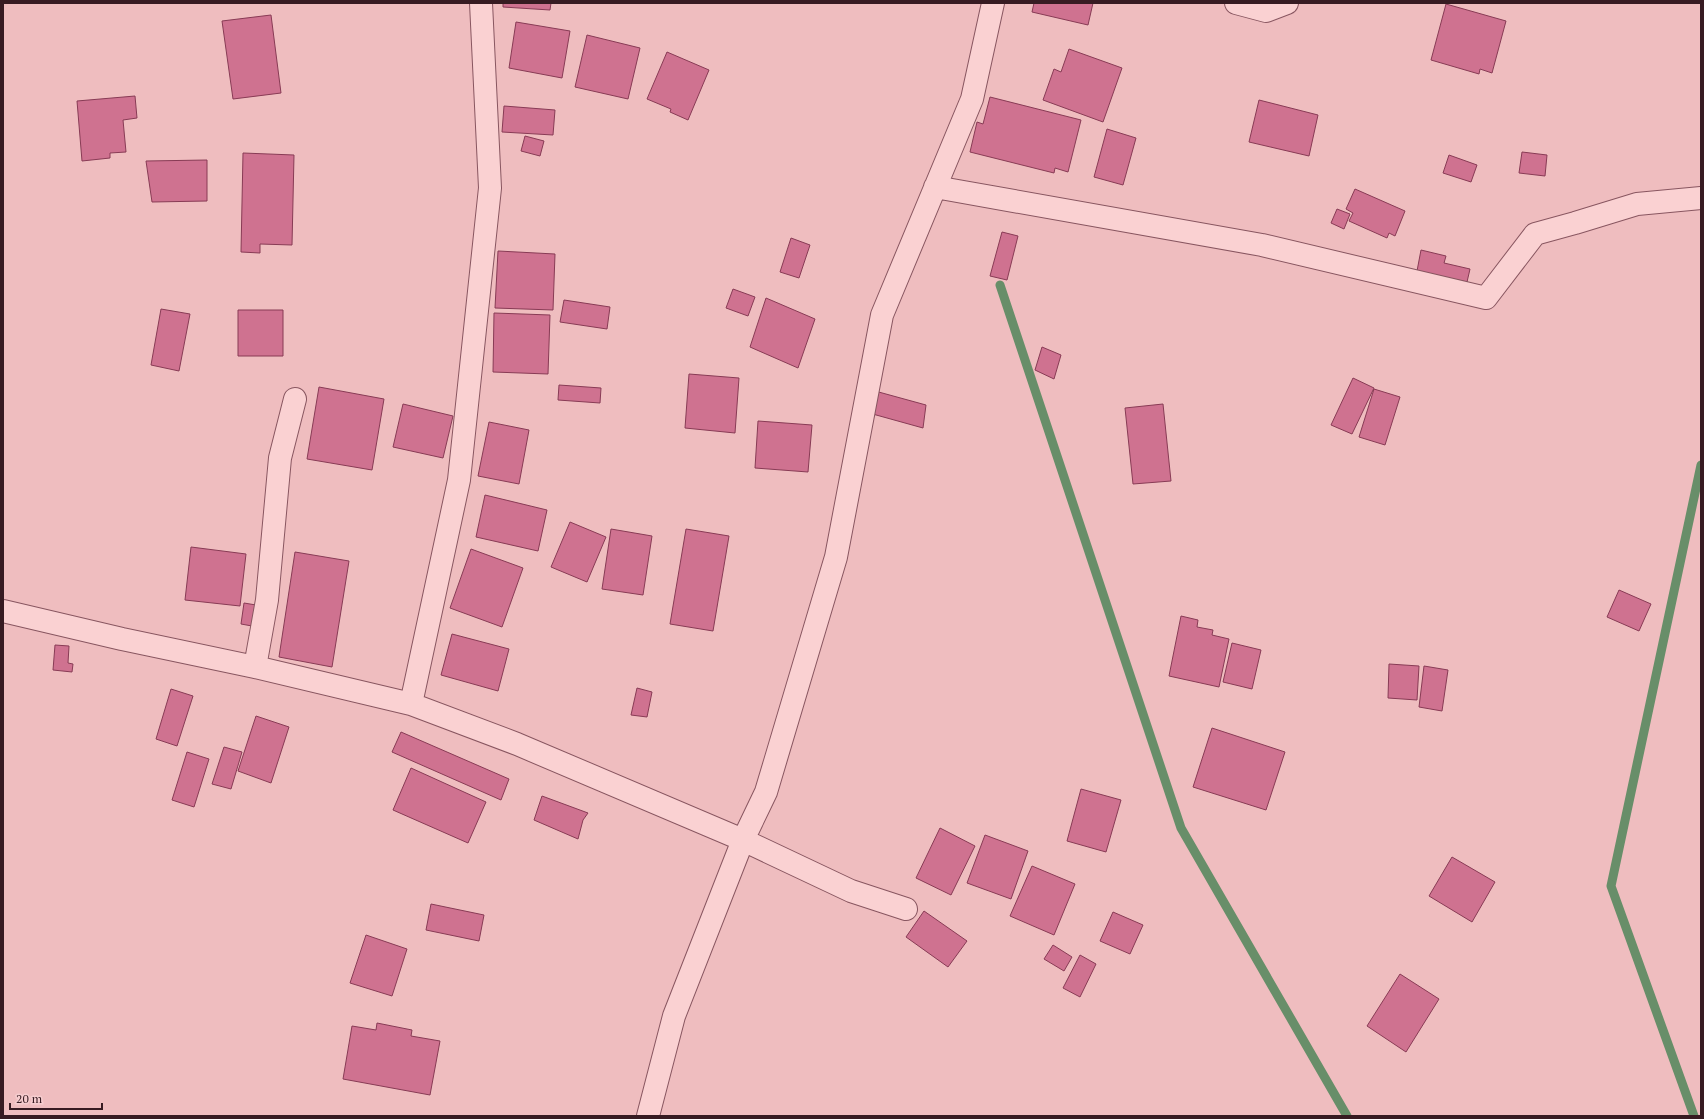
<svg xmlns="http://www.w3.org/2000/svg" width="1704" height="1119" font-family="'PT Serif',serif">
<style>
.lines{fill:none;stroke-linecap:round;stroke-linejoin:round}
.stream{stroke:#688e69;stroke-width:9}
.building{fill:#cf7290;stroke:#883b55}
.street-casing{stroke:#885660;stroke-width:24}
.street{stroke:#fad1d2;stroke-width:22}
</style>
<rect width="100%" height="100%" fill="#efbdbf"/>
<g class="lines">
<path class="stream" d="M1000 285 1181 828 1347 1116
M1694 1116 1611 886 1701 465"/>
</g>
<path class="building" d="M503 3H551L550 10 503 7Z
M1034 3H1093L1088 25 1032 12Z
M1446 4 1506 21 1492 73 1480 69 1479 74 1431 60Z
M271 15 281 93 233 99 222 21Z
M516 22 570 31 562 78 509 68Z
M587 35 640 48 628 99 575 87Z
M1069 49 1122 68 1103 122 1043 100 1054 69 1061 72Z
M667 52 709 70 688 120 670 112 671 109 647 99Z
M135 96 137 118 123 120 126 152 110 153V158L82 161 77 101Z
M990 97 1081 120 1068 172 1055 168 1054 173 970 152 977 122 983 124Z
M1259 100 1318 115 1309 156 1249 142Z
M504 106 555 110 553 135 502 132Z
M1107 129 1136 138 1123 185 1094 177Z
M525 136 544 141 540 156 521 151Z
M1522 152 1547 155 1545 176 1519 173Z
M243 153 294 155 292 245 260 244V253L241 252Z
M1449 155 1477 165 1471 182 1443 173Z
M207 160V201L152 202 146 161Z
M1355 189 1405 211 1395 236 1389 233 1387 238 1349 221 1353 213 1346 209Z
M1337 209 1350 214 1344 229 1331 223Z
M1002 232 1018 236 1007 280 990 276Z
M791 238 810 245 799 278 780 272Z
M1421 250 1446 256 1444 263 1470 269 1467 282 1417 271Z
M498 251 555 254 553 310 495 308Z
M733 289 755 297 748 316 726 308Z
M766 298 815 319 798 368 750 347Z
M564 300 610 307 607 329 560 322Z
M161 309 190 314 179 371 151 365Z
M238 310H283V356H238Z
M494 313 550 315 548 374 493 372Z
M1042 347 1061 355 1054 379 1035 370Z
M689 374 739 378 735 433 685 428Z
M1353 378 1374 388 1352 434 1331 425Z
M559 385 601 388 600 403 558 400Z
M319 387 384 399 372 470 307 459Z
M1374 389 1400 397 1385 445 1359 437Z
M875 391 926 405 923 428 869 413Z
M403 404 453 416 443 458 393 447Z
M1163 404 1171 481 1133 484 1125 408Z
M758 421 812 425 808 472 755 468Z
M489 422 529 430 519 484 478 476Z
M485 495 547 510 538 551 476 537Z
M570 522 606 537 587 582 551 567Z
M611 529 652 536 643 595 602 589Z
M686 529 729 536 713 631 670 624Z
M191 547 246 554 240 606 185 600Z
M471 549 523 568 502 627 450 608Z
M295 552 349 561 332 667 279 657Z
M1619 590 1651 604 1639 631 1607 617Z
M244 603 256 605 252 626 241 624Z
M1181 616 1198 620 1197 627 1213 630 1212 635 1229 639 1219 687 1169 676Z
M452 634 509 649 498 691 441 675Z
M1232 643 1261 650 1252 689 1223 682Z
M55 645 69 646 68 663 73 664 72 672 53 670Z
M1389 664 1419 666 1417 700 1388 698Z
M1424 666 1448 670 1442 711 1419 707Z
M637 688 652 692 647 717 631 715Z
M171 689 193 696 177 746 156 739Z
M256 716 289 727 271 783 238 771Z
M1212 728 1285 752 1266 810 1193 787Z
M401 732 509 779 501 800 392 752Z
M224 747 242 752 231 789 212 784Z
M187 752 209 759 194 807 172 800Z
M411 768 486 802 468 843 393 810Z
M1081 789 1121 800 1106 852 1067 841Z
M542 796 588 813 583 820 578 839 534 820Z
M940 828 975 846 951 895 916 878Z
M985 835 1028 851 1011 899 967 883Z
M1452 857 1495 882 1472 922 1429 896Z
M1032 866 1075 884 1054 935 1010 916Z
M431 904 484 915 479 941 426 930Z
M924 911 967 941 948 967 906 937Z
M1113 912 1143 925 1130 954 1100 941Z
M366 935 407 949 392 996 350 983Z
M1053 945 1072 957 1064 971 1044 959Z
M1080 955 1096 964 1080 997 1063 988Z
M1400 974 1439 999 1406 1052 1367 1026Z
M377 1023 412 1030 411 1036 440 1041 430 1095 343 1079 352 1026 376 1030Z"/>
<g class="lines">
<g class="street-casing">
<path id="street" d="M1236 3 1266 11 1287 3
M935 187 1262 245 1486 298 1535 234 1575 223 1637 204 1701 198
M3 611 122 639 255 667 411 704 517 744 743 840 851 891 906 909
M255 667 267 600 280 458 295 399
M411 704 459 480 490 188 481 3
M648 1116 674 1016 743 840 766 792 836 557 882 315 972 99 993 3"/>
</g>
<use href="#street" class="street"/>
</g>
<rect width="1704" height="1119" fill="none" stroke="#371b22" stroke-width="8"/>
<path d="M10 1103v6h92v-6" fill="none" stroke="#371b22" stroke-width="2"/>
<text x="16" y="1103" font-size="12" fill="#371b22" stroke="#f6cdcf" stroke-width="3" paint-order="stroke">20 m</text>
</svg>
